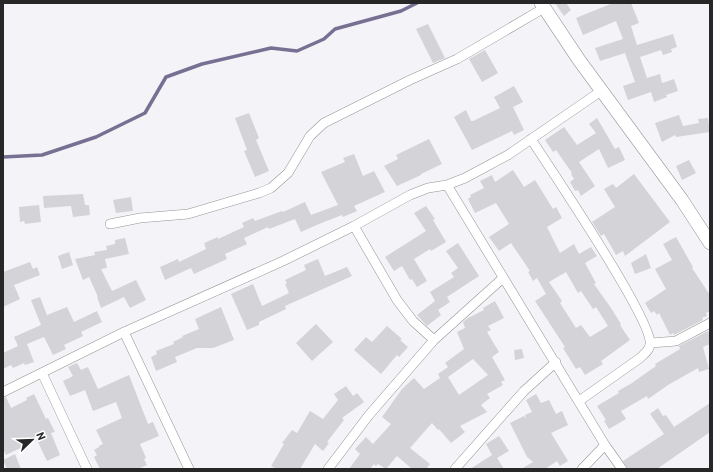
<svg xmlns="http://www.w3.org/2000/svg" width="713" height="472" font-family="Barlow,sans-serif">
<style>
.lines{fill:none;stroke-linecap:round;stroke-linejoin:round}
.stream{stroke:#787093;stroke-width:3.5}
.building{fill:#d4d3d7;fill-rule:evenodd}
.street-casing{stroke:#949497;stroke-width:10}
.secondary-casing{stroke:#949497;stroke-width:14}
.street{stroke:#fff;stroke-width:9}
.secondary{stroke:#fff;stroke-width:13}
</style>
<rect width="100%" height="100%" fill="#f4f3f7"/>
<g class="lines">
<path class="stream" d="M3 157 42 155 96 137 145 113 166 77 202 64 271 48 297 51 324 39 335 29 401 11 417 3"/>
</g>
<path class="building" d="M555 3H566L571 10 564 16Z
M613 3H631L639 23 631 26 637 45 673 34 677 47 671 49 672 52 663 55 661 50 640 57 647 78 660 74 662 83 674 79 678 91 666 95 667 97 654 102 651 92 628 100 623 86 635 82 625 53 600 61 595 48 623 39 616 21 583 35 576 18Z
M428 24 445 58 433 63 416 29Z
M485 50 498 73 482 82 469 59Z
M514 86 523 102 513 107 524 130 514 135 512 131 472 150 454 117 466 110 471 121H473L500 108 494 97Z
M249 113 259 138 256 140 269 171 255 177 244 151 247 150 235 118Z
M679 115 683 126 699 123 698 119 708 118 710 132 676 137 675 135 662 142 655 123Z
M597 118 615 149 619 147 625 160 608 168 599 149 579 162 595 186 581 196 578 190 575 191 570 182 574 179 571 174 572 173 556 150 553 152 545 140 564 127 577 145 596 133 589 124Z
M429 139 442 164 421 174V175L397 186 384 166 398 159 396 155Z
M354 154 363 176 374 171 385 192 354 206 357 211 343 217 342 215 319 224 301 232 295 219 269 229 268 227 244 238 247 244 225 254 227 259 194 274 191 268 165 280 160 267 178 259 179 262 206 249 204 243 218 237V239L244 227 242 223 253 218 255 221 282 211 283 212 305 202 311 215 338 205 321 172 345 162 343 158Z
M689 160 696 173 682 180 676 166Z
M513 170 524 187 535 180 553 209 556 207 562 218 547 227 560 253 574 244 579 254 591 247 597 256 585 263 596 283 594 284 611 308 621 324 620 325 630 340 601 361 603 364 585 375 580 367 576 369 563 348 565 347 535 301 546 294 537 278 533 281 528 272 530 271 511 243 499 251 489 237 509 224 496 203 475 213 468 199 471 197 470 195 484 188 480 181 492 175 495 182ZM566 272 578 293 581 291 593 309 596 307 608 326 590 337 581 325 576 328 560 303 562 301 549 282Z
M634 174 670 222 625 256 623 251 616 255 604 234 601 236 592 222 615 207 604 189 613 184 616 188Z
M83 194 85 205H89L90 215 73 217 71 206 44 208 43 196Z
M131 197 133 211 116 213 113 200Z
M39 205 41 222 25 224 24 221 20 222 19 207Z
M426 206 435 219 433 220 446 242 431 251 430 249 414 259 427 281 417 287 412 279 410 280 402 266 394 271 385 257 426 231 414 213Z
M676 237 693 267 692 268 710 295V311L706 313 707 316 702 318 703 320 674 335 673 333 670 335 659 313 657 315 654 311 651 313 645 303 666 289 655 269 672 260 663 244Z
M125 238 129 254 105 259 107 268 101 269 112 291 136 280 146 300 130 308 124 297 101 308 97 297H98L89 277 83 280 75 259 95 255 94 252 107 250 106 246 115 244V240Z
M458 243 479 276 447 297 450 302 438 310 441 315 427 326 417 315 435 301 430 292 454 277 451 273 458 268 446 251Z
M69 252 73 265 62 269 58 256Z
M646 254 651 268 635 274 631 263Z
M318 259 325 276 347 267 352 276 285 306 286 309 259 322V325L247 330 231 294 253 284 262 306 289 293 285 284 287 283 285 280 306 270 304 265Z
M30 262 33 269 37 267 40 275 14 285 20 299 3 307V272Z
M40 297 47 315 67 307 74 322 97 311 102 322 81 332 83 336 64 345 66 349 53 355 44 337 27 344 34 362 25 365 24 363 13 368 11 365 3 369V353L18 346 14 337 41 325 31 300Z
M495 301 504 318 488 326 491 330 487 332 499 352 492 357 505 380 501 382 503 385 487 394 490 398 481 405 487 412 460 426 465 432 451 443 439 429 438 430 432 423 410 448 430 464 426 469H412L397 456 386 469 378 464 376 466 374 464 370 469H349L360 454 355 449 366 437 373 444 391 424 382 417 402 389 414 378 424 389 440 378 438 374 448 367 445 363 464 349 457 332 465 328 463 322 468 318 484 310 483 308ZM473 359 488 375 459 395 448 377Z
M221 307 234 340 213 348H197L175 357 177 362 156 371 151 357 157 354 156 351 174 344 173 342 183 337 182 336 199 329 195 319Z
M316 324 333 342 312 361 296 343Z
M387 326 402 339 400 340 408 347 399 357 397 355 381 374 354 350 366 337 372 342Z
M708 331 710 336V344L703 347 709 369 699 372 698 368 668 385 648 399 647 396 621 411 626 419 609 429 604 421 606 420 597 406 619 393 618 391 632 383 656 366 655 364 680 349 679 346Z
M522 349 524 358 515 360 514 350Z
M77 363 81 370 88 367 98 389 129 375 148 424 153 422 159 436 140 444 146 458 144 459 147 465 137 469H100L94 457 97 455 94 450 99 447V446L103 444 96 430 122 418 116 402 93 411 85 390 70 396 63 381 73 376 68 367Z
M346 386 353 396 357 393 364 402 342 418 344 420 327 442 329 443 323 451 315 444 300 469H276L271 466 284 444 282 443 292 430 297 433 310 411 323 419 338 400 334 394Z
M34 394 46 419 48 418 55 432 51 433 60 455 47 461 37 440 6 455 3 449V398L6 397 11 408 27 400 26 398Z
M536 394 541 403 549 400 556 414 562 411 568 425 551 433 568 461 560 466 557 461 545 469H521L533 462 527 457 510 423 524 416 526 419 525 415 532 412 526 400Z
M710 403V432L657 469H628L623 461 664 434 650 414 658 408 663 416 666 415 674 427Z
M499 436 509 451 497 458 504 469H470L492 455 486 444Z
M15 454 21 469H7L3 460Z"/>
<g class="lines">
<g class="street-casing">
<path id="street" d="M531 139C550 168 653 321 650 344 650 350 644 354 640 358L579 401
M447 185 605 445 622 469
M110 224 140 218 188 214 259 193 271 188 288 173 310 136 324 123 410 80 457 59 544 8
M354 226 397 300 413 321 434 340
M124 332 189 469
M651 343 676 341 710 323
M42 373 87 469
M3 392 124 332 283 261 354 226 410 195 428 188 447 185 465 178 508 155 601 91
M328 469 369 415 434 340 503 278
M455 469 524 391 556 362
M582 469 605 445"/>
</g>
<g class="secondary-casing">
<path id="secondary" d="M541 3 579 60 682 200 710 243"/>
</g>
<use href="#street" class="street"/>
<use href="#secondary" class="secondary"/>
</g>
<rect width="713" height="472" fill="none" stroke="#272728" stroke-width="8"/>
<g transform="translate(32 440) rotate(67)" stroke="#ffffff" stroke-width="3" paint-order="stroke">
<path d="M0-3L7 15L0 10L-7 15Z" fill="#272728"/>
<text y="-6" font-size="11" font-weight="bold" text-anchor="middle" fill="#272728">N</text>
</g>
</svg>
